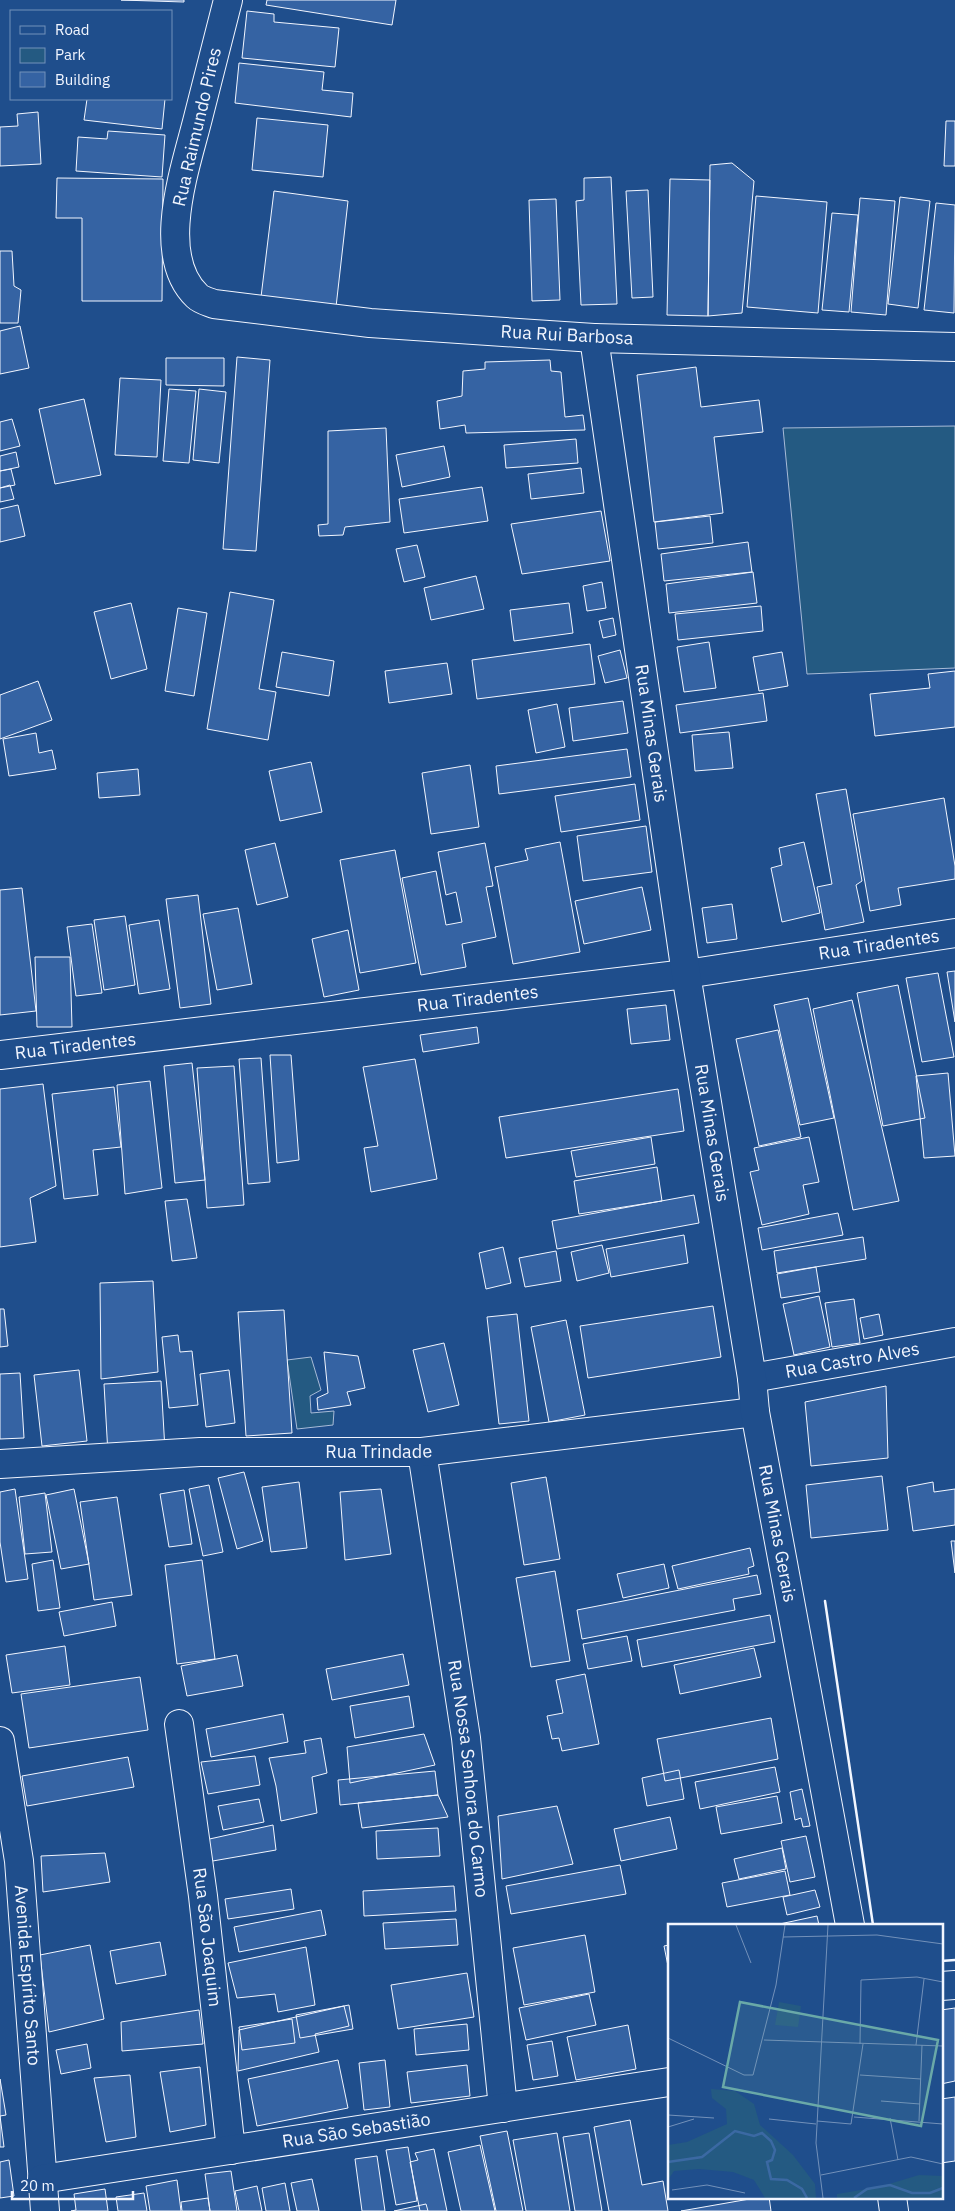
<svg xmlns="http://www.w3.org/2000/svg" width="955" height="2211" font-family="'IBM Plex Sans',sans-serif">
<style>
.green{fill:#245a82;stroke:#a8bbd7}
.building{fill:#3563a3;stroke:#f2f6ff}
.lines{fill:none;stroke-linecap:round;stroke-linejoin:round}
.street-casing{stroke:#f2f6ff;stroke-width:30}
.secondary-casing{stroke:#f2f6ff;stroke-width:30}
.street{stroke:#1f4e8c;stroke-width:28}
.secondary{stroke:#1f4e8c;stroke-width:28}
.wall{stroke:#f2f6ff;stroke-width:2.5}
.labels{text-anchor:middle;stroke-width:4;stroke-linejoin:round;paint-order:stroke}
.street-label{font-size:18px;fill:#f2f6ff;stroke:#1f4e8c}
.inset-river{fill:none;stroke:#3b69a3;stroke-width:2.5}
.inset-road{fill:none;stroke:#7391ba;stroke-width:1}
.view{fill:#6aa9a8;fill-opacity:0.15;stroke:#6aa9a8;stroke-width:2.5}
.inset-edge{fill:none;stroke:#f2f6ff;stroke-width:2.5}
</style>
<rect width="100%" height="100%" fill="#1f4e8c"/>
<path class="green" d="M955 426V668L807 674 783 428Z
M311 1357 321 1390 310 1396 311 1413 334 1411 333 1425 297 1429 287 1360Z"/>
<path class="building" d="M121 0H184V2Z
M267 0H396L392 25 266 5Z
M247 11 274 14V22L339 28 335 67 242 58Z
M239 63 324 72 322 90 353 93 351 117 235 103Z
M87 99H165L162 129 84 120Z
M38 112 41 164 0 166V127L18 126 17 114Z
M257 118 328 125 323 177 252 170Z
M946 121H955V166H944Z
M108 131 165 135 162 177 76 171 78 137 107 139Z
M732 163 754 181 742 313 708 316 710 165Z
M611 177 617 304 581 305 576 201 584 200V178Z
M57 178 163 179 162 301H82V218H56Z
M670 179 710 180 708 316 667 315Z
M648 190 653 297 632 298 626 191Z
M274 191 348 201 336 307 261 297Z
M756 196 827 202 818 313 747 307Z
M900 197 930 201 918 308 888 304Z
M860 198 895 201 886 315 851 312Z
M556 199 560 300 532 301 529 200Z
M936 203 955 205 954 313 924 310Z
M832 213 858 215 849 312 822 310Z
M0 251H12L14 286 21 290 18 323H0Z
M20 326 29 368 0 374V331Z
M237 357 270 360 256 551 223 549Z
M166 358H224V386L166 385Z
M550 360 551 371 561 372 565 417 583 415 585 430 466 433 465 425 440 429 437 401 462 396 463 371 485 369V362Z
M696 367 701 407 759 400 763 432 714 437 723 513 654 522 637 375Z
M120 378 161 380 157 457 115 455Z
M169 389 196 391 189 463 163 461Z
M199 389 226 392 219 463 193 460Z
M84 399 101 475 55 484 39 409Z
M12 419 20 446 0 451V422Z
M386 428 390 522 345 527 343 535 319 536 318 525 328 524V431Z
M576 439 578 463 506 468 504 445Z
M444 446 450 477 402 487 396 455Z
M16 452 19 467 0 471V456Z
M581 468 584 493 531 499 528 474Z
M11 469 15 485 0 488V471Z
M10 485 14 499 0 502V488Z
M482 487 488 521 404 533 399 499Z
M18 505 25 536 0 542V509Z
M601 511 610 561 522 574 511 524Z
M710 516 713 543 658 549 655 522Z
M748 542 752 572 664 581 661 554Z
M417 545 425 577 404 582 396 549Z
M753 572 757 603 669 613 666 584Z
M476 576 484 609 431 620 424 588Z
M602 582 606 608 587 611 583 586Z
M230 592 274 600 259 689 276 692 268 740 207 729Z
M131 603 147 669 111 679 94 612Z
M569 603 573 633 514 641 510 610Z
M761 606 763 631 678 640 675 614Z
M178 608 207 613 194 696 165 691Z
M613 618 616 635 603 638 599 621Z
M709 642 716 688 684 692 677 647Z
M590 644 595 684 477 699 472 660Z
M620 650 627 678 605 683 598 656Z
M282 652 334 661 329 696 276 687Z
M782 652 788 686 759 691 753 657Z
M447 663 452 694 389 703 385 671Z
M955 671V727L875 736 870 694 930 688 928 674Z
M38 681 52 720 0 739V695Z
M763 693 767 721 680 733 676 705Z
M623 701 628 733 573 741 569 708Z
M557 704 565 747 536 753 528 710Z
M729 732 733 768 695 771 692 735Z
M36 733 39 753 52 750 56 769 9 776 3 739Z
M627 749 631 777 499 794 496 766Z
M311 762 322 812 280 821 269 771Z
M470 765 479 827 431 834 422 773Z
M138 769 140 795 99 798 97 773Z
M635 784 640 820 561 832 555 796Z
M846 789 862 881 856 885 864 922 825 930 817 887 832 884 816 794Z
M944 798 955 866V879L898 888 901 905 870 911 853 814Z
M646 826 652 872 583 881 577 836Z
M560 842 580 952 513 964 495 867 528 860 525 849Z
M804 842 820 913 782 922 771 868 782 865 779 848Z
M275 843 288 897 257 905 245 850Z
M485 843 493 886 486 887 496 937 462 944 466 967 421 975 402 878 436 871 446 925 462 922 456 892 446 895 438 852Z
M395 850 416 963 360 973 340 860Z
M642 887 651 930 584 944 575 901Z
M22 888 36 1011 0 1015V890Z
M198 895 211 1004 180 1008 166 899Z
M732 904 737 939 707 943 702 908Z
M238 908 252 984 217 990 203 914Z
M125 916 135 985 104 990 94 920Z
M159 920 170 989 139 994 129 925Z
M92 924 102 993 76 996 67 927Z
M348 930 359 990 324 997 312 939Z
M35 957H70L72 1027H37Z
M955 971V1022L947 972Z
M938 973 954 1057 922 1062 906 978Z
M898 985 925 1118 883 1126 857 993Z
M808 998 834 1118 800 1125 774 1005Z
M852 1000 899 1201 853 1210 813 1009Z
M666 1005 670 1040 631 1044 627 1009Z
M477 1027 479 1043 423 1052 420 1035Z
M778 1030 801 1137 759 1146 736 1039Z
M270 1055H291L299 1160 277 1163Z
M261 1058 270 1182 248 1184 239 1059Z
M415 1059 437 1179 371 1192 364 1148 378 1146 363 1067Z
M192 1063 205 1180 175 1183 164 1066Z
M234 1066 244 1205 207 1208 197 1068Z
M948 1073 955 1156 924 1158 916 1076Z
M150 1081 162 1188 125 1194 117 1085Z
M43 1084 56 1186 30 1198 36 1242 0 1247V1089Z
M114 1087 121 1147 93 1150 98 1195 64 1199 52 1094Z
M678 1089 684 1131 506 1158 499 1117Z
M651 1137 655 1164 576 1177 571 1151Z
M809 1137 819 1182 803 1185 809 1214 762 1225 750 1172 759 1170 754 1148Z
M657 1167 662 1201 579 1214 574 1181Z
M694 1195 699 1223 557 1249 552 1221Z
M187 1199 197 1258 172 1261 165 1201Z
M838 1213 843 1235 762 1250 758 1228Z
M684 1235 688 1263 611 1277 606 1249Z
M863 1237 866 1259 777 1273 774 1251Z
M602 1245 609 1273 577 1281 571 1252Z
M503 1247 511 1283 486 1289 479 1253Z
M556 1251 561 1281 525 1287 519 1258Z
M816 1267 820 1292 781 1298 777 1274Z
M153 1281 158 1372 101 1379 100 1283Z
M819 1296 830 1347 794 1355 783 1304Z
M854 1299 860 1343 832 1347 825 1303Z
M713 1306 721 1357 588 1378 580 1326Z
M0 1309H4L8 1346 0 1347Z
M284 1310 292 1433 246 1436 238 1312Z
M517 1314 529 1421 499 1424 487 1317Z
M879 1314 883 1335 864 1339 860 1318Z
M566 1320 585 1415 549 1422 531 1327Z
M178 1335 180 1352 192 1351 198 1405 169 1408 162 1337Z
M444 1343 459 1405 428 1412 413 1350Z
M324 1352 358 1356 365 1388 347 1392 351 1405 318 1410 317 1398 328 1393Z
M79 1370 87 1441 42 1446 34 1375Z
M229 1370 235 1423 206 1427 200 1374Z
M20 1373 24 1438 0 1439V1374Z
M161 1381 165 1450 108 1454 104 1384Z
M886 1386 888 1458 811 1466 805 1402Z
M244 1472 263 1541 237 1549 218 1478Z
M882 1476 888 1530 811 1538 806 1485Z
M546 1477 560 1559 524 1565 511 1483Z
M299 1482 307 1548 271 1552 262 1487Z
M933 1482 934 1492 955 1489V1525L913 1531 907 1487Z
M209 1485 223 1552 203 1556 189 1489Z
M15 1489 28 1579 6 1582 0 1542V1492Z
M74 1489 89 1564 61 1569 46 1495Z
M381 1489 391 1554 345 1560 340 1492Z
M184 1490 192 1544 169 1547 160 1494Z
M45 1493 52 1552 25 1554 19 1497Z
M117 1497 132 1595 94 1600 80 1502Z
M951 1541H955V1573Z
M750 1548 754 1566 748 1568 749 1574 678 1589 672 1566Z
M53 1560 60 1608 38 1611 32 1564Z
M202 1560 215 1659 177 1664 165 1565Z
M664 1564 669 1588 623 1598 617 1574Z
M555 1571 570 1661 531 1667 516 1578Z
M757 1575 761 1594 733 1599 735 1610 582 1639 577 1610Z
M112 1602 116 1626 64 1636 59 1612Z
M770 1615 775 1642 642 1667 637 1640Z
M627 1636 632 1661 588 1669 583 1644Z
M65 1646 70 1685 12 1693 6 1655Z
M754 1648 761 1677 680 1694 674 1665Z
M403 1654 409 1685 332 1700 326 1669Z
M237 1655 243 1686 187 1696 181 1666Z
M585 1674 599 1744 562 1751 559 1738 552 1739 547 1716 563 1713 556 1680Z
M140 1677 148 1730 29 1748 21 1694Z
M409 1696 414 1727 355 1738 350 1706Z
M283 1714 288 1742 211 1757 206 1729Z
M771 1718 778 1759 665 1781 657 1739Z
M424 1734 435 1765 350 1783 347 1747Z
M321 1738 327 1773 312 1777 317 1813 281 1821 276 1786 269 1758 306 1753 304 1741Z
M255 1756 260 1785 208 1794 201 1762Z
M128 1757 134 1787 27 1806 22 1776Z
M775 1767 780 1792 700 1809 695 1782Z
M679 1770 684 1799 647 1806 642 1778Z
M435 1771 438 1795 340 1805 338 1780Z
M802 1789 810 1826 803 1827 801 1818 795 1820 790 1792Z
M438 1795 448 1817 362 1828 358 1803Z
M777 1796 782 1823 721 1834 716 1807Z
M259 1799 264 1822 223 1830 218 1806Z
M557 1806 573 1864 502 1879 498 1816Z
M670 1817 677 1849 621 1861 614 1829Z
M273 1825 276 1850 207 1862 205 1840Z
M438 1828 440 1856 377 1859 376 1831Z
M806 1836 815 1877 790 1882 781 1841Z
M782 1848 786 1869 739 1879 734 1859Z
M105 1853 110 1882 43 1892 41 1856Z
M620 1865 626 1894 511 1914 506 1886Z
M785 1871 790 1895 727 1907 722 1883Z
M454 1886 456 1911 364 1916 363 1891Z
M291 1889 294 1909 228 1919 225 1899Z
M815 1890 820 1907 787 1915 783 1897Z
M321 1910 326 1935 239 1952 234 1927Z
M817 1916 819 1925H775Z
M456 1919 458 1945 385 1949 383 1923Z
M585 1935 595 1992 524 2005 513 1948Z
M160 1942 166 1975 116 1984 110 1951Z
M90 1945 104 2019 49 2032 40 1955Z
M669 1945V1971L664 1946Z
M306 1947 315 2005 278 2012 275 1994 237 1998 228 1963Z
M467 1973 474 2017 398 2029 391 1985Z
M589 1994 596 2025 526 2040 519 2008Z
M349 2005 353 2029 300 2038 296 2015Z
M344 2006 349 2026 315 2034 319 2052 238 2071 239 2030Z
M955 2008V2081L941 2084V2010Z
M199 2010 203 2044 122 2051 121 2022Z
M292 2019 295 2043 242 2050 239 2027Z
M467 2024 469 2050 416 2055 414 2029Z
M628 2025 636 2069 576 2080 567 2037Z
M552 2041 558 2076 533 2080 527 2045Z
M87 2044 91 2068 61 2074 56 2050Z
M338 2060 348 2108 257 2126 248 2079Z
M385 2060 390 2107 364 2110 359 2063Z
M467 2065 470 2096 411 2103 407 2072Z
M200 2067 206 2125 170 2132 160 2072Z
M130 2075 136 2137 106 2142 94 2078Z
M0 2079 6 2115 0 2116Z
M955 2097V2161L941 2163V2099Z
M0 2116 4 2147H0Z
M630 2120 642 2185 663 2181 668 2211H609L594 2127Z
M507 2131 523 2211H496L480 2136Z
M557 2133 570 2211H526L513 2140Z
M589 2133 602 2211H575L563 2137Z
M480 2145 495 2211H461L448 2152Z
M408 2147 417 2201 396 2205 386 2150Z
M434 2149 447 2211H420L410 2162 418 2160 415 2153Z
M377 2156 385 2211H362L355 2159Z
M9 2160 14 2196 0 2198V2162Z
M231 2171 237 2211H210L205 2174Z
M312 2179 319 2211H297L291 2183Z
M177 2180 181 2211H150L146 2186Z
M285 2183 290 2211H266L262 2188Z
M257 2186 262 2211H239L235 2191Z
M105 2189 108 2211H71L76 2210 74 2194Z
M144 2193 147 2211H118L116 2197Z
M761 2197H769L771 2211H681Z
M208 2198 210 2211H182L181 2202Z
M426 2204 428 2211H394Z"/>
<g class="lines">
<g class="street-casing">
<g id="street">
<path d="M594 338 955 347"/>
<path id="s1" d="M0 1055 686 974 955 933"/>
<path id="s2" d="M752 1378 955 1342"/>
<path id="s3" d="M422 1452 466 1738 503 2108"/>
<path id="s4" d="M0 1464 200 1452H422L755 1412"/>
<path id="s5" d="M179 1724 203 1896 231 2150"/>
<path id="s6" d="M0 1741 19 1861 45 2211"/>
<path d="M941 1986 955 1985"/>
<path id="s7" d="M42 2179 669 2082"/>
</g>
</g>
<g class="secondary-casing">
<g id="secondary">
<path id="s8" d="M228 0C218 38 209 76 199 114 187 164 153 254 197 296 201 300 209 302 214 304L370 323 594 338 686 974 752 1378 755 1412 850 1925"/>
<path d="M892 2197 894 2211"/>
</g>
</g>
<use href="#street" class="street"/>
<use href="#secondary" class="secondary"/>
<path class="wall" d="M825 1601 873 1925
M941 1961 955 1960"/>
</g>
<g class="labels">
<g class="street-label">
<text transform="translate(197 127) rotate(-77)" y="6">Rua Raimundo Pires</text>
<text transform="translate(567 335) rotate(3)" y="6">Rua Rui Barbosa</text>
<text dy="6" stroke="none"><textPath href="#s8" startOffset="1108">Rua Minas Gerais</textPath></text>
<text dy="6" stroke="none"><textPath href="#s1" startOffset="886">Rua Tiradentes</textPath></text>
<text dy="6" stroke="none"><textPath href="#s1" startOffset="481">Rua Tiradentes</textPath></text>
<text dy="6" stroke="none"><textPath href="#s1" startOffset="76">Rua Tiradentes</textPath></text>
<text dy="6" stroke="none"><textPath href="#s8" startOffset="1512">Rua Minas Gerais</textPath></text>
<text dy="6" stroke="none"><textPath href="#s2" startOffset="102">Rua Castro Alves</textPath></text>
<text dy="6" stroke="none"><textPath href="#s4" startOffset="379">Rua Trindade</textPath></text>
<text dy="6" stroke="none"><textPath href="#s8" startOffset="1918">Rua Minas Gerais</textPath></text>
<text dy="6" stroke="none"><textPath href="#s3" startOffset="330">Rua Nossa Senhora do Carmo</textPath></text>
<text dy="6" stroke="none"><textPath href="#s5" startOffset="215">Rua São Joaquim</textPath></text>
<text dy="6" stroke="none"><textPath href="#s6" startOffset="236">Avenida Espírito Santo</textPath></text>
<text dy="6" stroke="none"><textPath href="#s7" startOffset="318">Rua São Sebastião</textPath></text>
</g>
</g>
<g transform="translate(668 1924)">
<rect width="275" height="275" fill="#1f4e8c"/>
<path d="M111 78 133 82 130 103 107 101ZM43 165 67 167 86 180 92 201 125 231 147 260 148 274H97L86 256 65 248 31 245 6 247 0 256V221L19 218 59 200 58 185 44 174ZM251 251 275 252V274H169V270L211 263Z" fill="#245a82"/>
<path class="inset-river" d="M0 238 34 233 67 207 86 212 94 209 103 217 107 226 104 236 99 238 103 255 119 256 134 265 139 274M186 274 199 265 222 261 244 269H262L275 264"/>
<path class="inset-road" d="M68 1 83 39M115 13 209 11 275 20M0 114 76 151H85L108 61 117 1M96 116 275 122M192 120 193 56 249 53 275 58M248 121 256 55M192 151 253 155M213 177 252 180M0 191 46 194M186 193 275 200M222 194 230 236M101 195 148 200M149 197 183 200 195 120M251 197 254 121M0 203 26 195M153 251 243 233 275 240M4 266 39 261 77 269M155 274 148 219 160 1"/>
<path class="view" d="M72 78 270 116 253 202 55 163Z"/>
<rect width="275" height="275" class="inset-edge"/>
</g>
<rect x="10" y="10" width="162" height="90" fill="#1f4e8c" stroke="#7391ba"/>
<rect x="20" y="26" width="25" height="8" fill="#1f4e8c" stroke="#7391ba"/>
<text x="55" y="35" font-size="15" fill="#f2f6ff">Road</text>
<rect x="20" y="48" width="25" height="15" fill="#245a82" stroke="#7391ba"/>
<text x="55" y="60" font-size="15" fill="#f2f6ff">Park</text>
<rect x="20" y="72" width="25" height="15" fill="#3563a3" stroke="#7391ba"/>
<text x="55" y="85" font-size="15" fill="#f2f6ff">Building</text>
<path d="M12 2191v8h121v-8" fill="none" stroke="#f2f6ff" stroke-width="2.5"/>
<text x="20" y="2191" font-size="15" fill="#f2f6ff" stroke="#1f4e8c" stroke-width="4" paint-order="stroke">20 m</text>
</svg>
